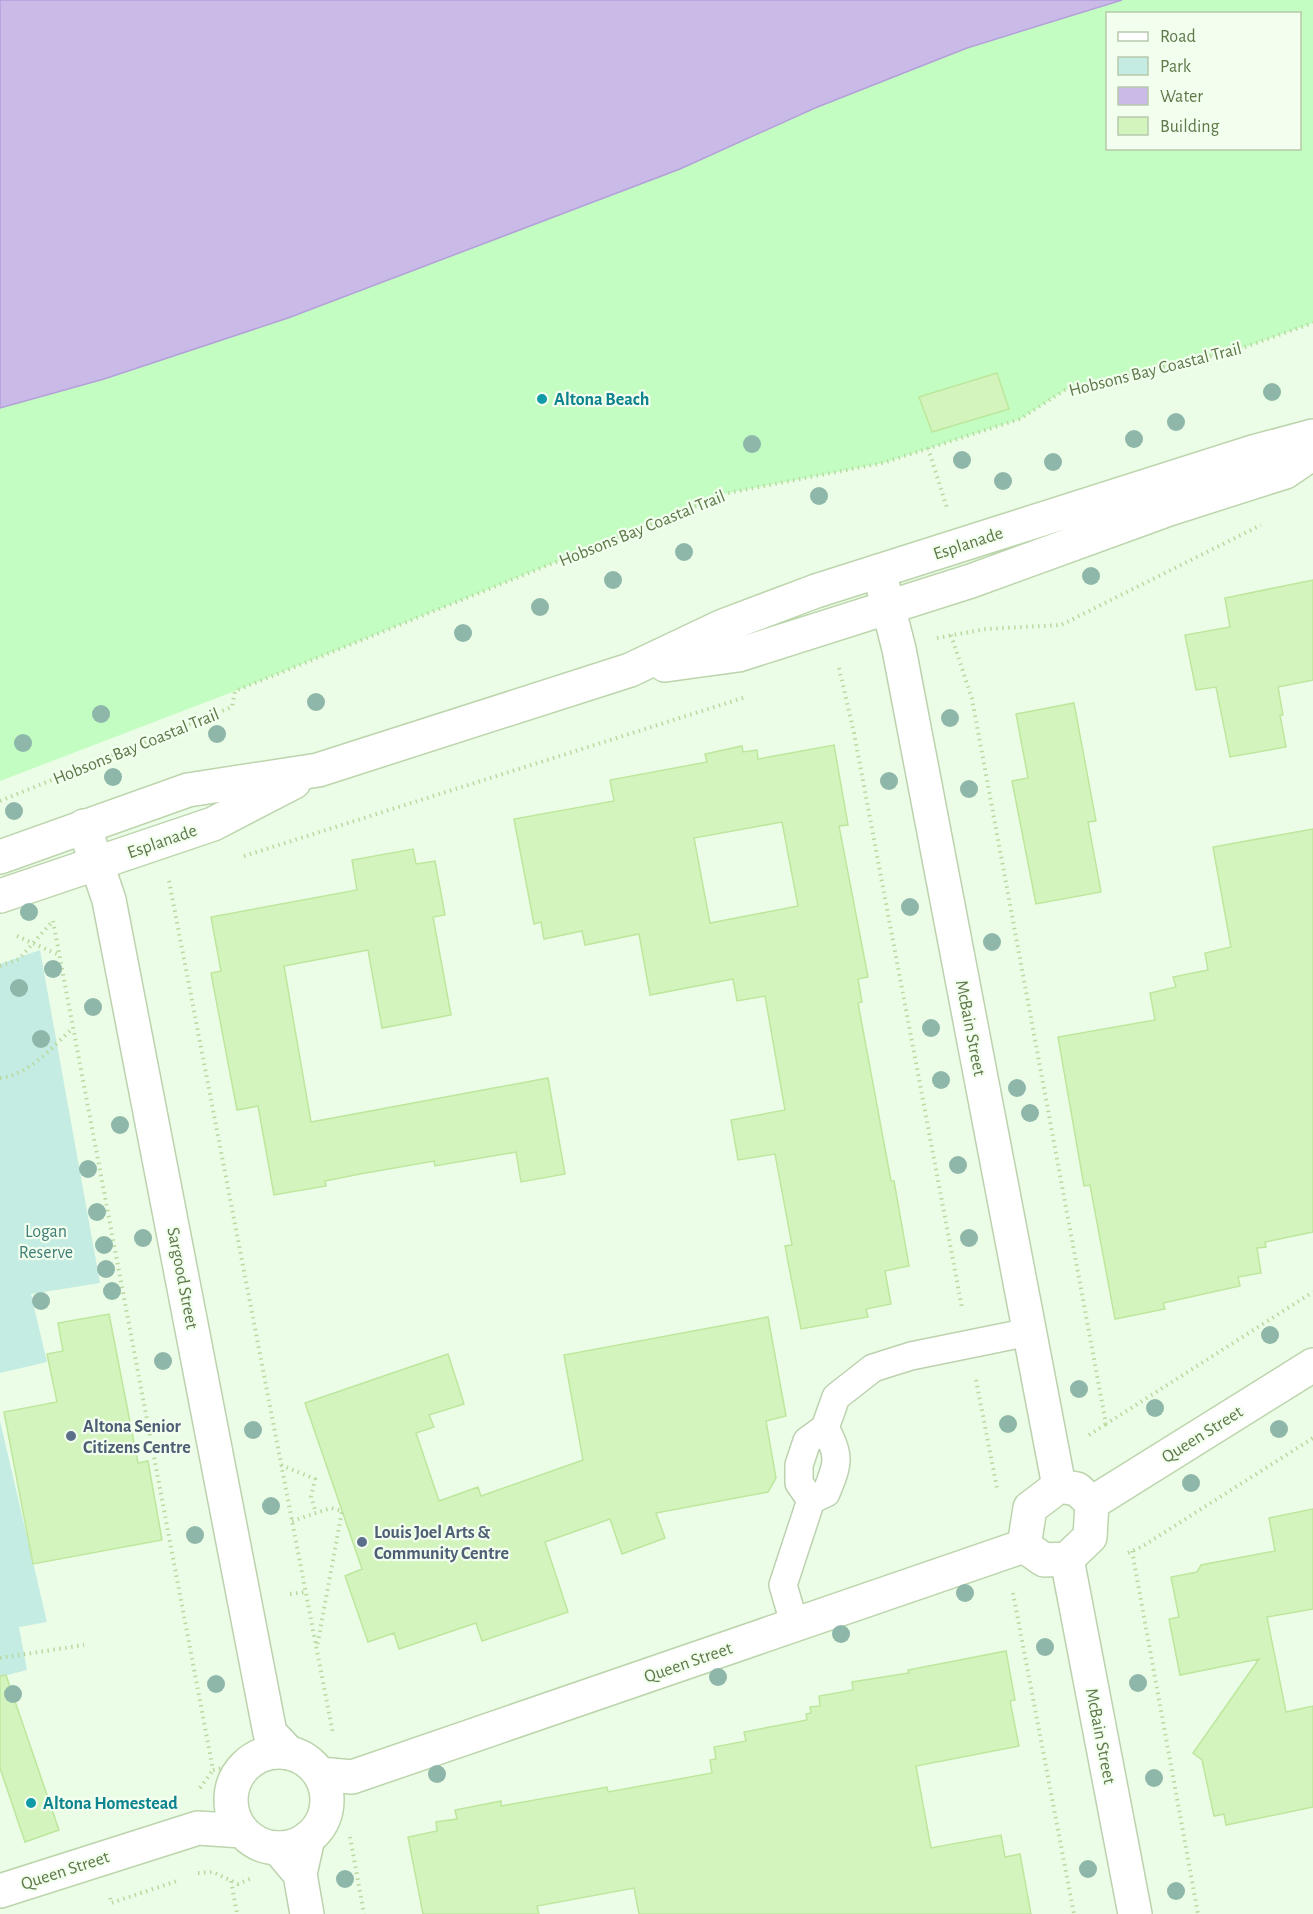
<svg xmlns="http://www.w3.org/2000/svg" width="1313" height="1914" font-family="'Alegreya Sans',sans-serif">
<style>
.green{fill:#c4ece3}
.sand{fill:#c3fdc1;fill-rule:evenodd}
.water{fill:#c9bae8;stroke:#b4a0da;stroke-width:1.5}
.building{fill:#d4f4be;stroke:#bde79d;stroke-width:1.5;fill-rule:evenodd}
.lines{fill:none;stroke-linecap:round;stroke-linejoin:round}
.lane-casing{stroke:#bcd2af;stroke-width:30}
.street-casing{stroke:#bcd2af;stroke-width:36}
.secondary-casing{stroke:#bcd5ac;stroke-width:36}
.path{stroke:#b9d9a0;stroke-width:4;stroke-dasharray:1.5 4.5;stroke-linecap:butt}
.lane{stroke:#fff;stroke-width:27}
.street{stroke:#fff;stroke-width:33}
.secondary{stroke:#fff;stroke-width:33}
.tree{fill:#8eb7aa}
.culture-dot{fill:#0f9aa8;stroke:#f2ffee;stroke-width:2}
.service-dot{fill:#5c6f8a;stroke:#f2ffee;stroke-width:2}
.labels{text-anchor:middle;stroke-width:4.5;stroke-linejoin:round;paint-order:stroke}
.street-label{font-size:18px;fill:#5f784a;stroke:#f2ffee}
.culture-label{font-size:18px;font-weight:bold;fill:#0d838f;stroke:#f2ffee;text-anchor:start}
.park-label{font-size:18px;fill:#427e78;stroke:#f2ffee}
.service-label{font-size:18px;font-weight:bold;fill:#4e5e75;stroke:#f2ffee;text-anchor:start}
</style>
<rect width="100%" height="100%" fill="#ecfde7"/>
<path class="green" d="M40 950 100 1283 31 1294 47 1362 0 1373V964Z
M0 1421 47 1622 19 1627 27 1670 0 1677Z"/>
<path class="sand" d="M1122 0H1313V323L1237 350 1065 390 1020 419 883 463 728 493 235 691 0 781V408L104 379 288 318 680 169 815 108 967 48ZM1108 14H1300V148H1108Z"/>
<path class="water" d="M0 0H1122L967 48 815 108 680 169 288 318 104 379 0 408Z"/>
<path class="building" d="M997 373 1009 409 932 432 919 397Z
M1313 580V680L1278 687 1283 715H1280L1286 747 1230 757 1216 687 1196 690 1185 635 1230 627 1225 598Z
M1074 703 1096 821 1088 822 1101 892 1036 904 1012 781 1028 778 1016 714Z
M834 745 848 825 839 826 868 977 858 979 862 1002 858 1003 891 1181H894L909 1266 885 1271 891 1304 866 1309 868 1317 801 1329 785 1246 792 1245 775 1154 738 1160 731 1120 785 1110 765 996 737 1001 733 979 650 995 639 934 585 945 582 931 544 939 541 922 534 924 514 819 614 801 610 780 707 762 705 754 742 746 743 752 757 750 758 759ZM782 822 798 906 710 923 694 838Z
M1313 829V1232L1265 1242 1266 1247 1257 1248 1261 1273 1238 1277 1240 1286 1163 1303 1165 1309 1115 1319 1090 1185 1084 1186 1058 1037 1155 1020 1150 993 1176 987 1173 977 1208 970 1205 953 1231 947 1213 847Z
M413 849 416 864 435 861 445 915 433 917 451 1015 382 1028 368 950 284 966 311 1122 548 1078 565 1174 521 1182 516 1152 435 1166 434 1161 360 1174 325 1181 326 1186 274 1195 258 1106 237 1110 211 973 221 971 211 917 357 890 352 860Z
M109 1314 138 1463 148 1461 162 1540 33 1564 4 1412 57 1402 47 1354 63 1351 58 1323Z
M768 1317 786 1416 766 1421 776 1478 768 1492 656 1513 665 1538 622 1554 610 1519 545 1542 568 1612 482 1641 476 1623 399 1649 394 1633 368 1642 345 1576 362 1569 305 1403 448 1354 464 1404 429 1415 434 1427 416 1433 439 1501 478 1487 481 1496 583 1460 564 1355Z
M1313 1509V1609L1267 1617 1286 1712 1313 1706V1807L1226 1825 1224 1814 1214 1816 1202 1760 1193 1753 1259 1659 1180 1675 1169 1619 1179 1617 1171 1577 1197 1572 1201 1565 1275 1551 1269 1518Z
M1006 1651 1015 1700 1010 1701 1019 1746 916 1766 931 1848 1001 1835 1005 1857 1020 1854 1031 1914H639L634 1888 537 1906 539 1914H423L408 1837 437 1831 436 1822 457 1819 455 1810 501 1801V1806L607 1787 608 1792 712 1773 710 1760 716 1759 714 1747 746 1741 744 1732 807 1720 806 1714 811 1713 810 1707 820 1706 819 1696 853 1690 852 1682 909 1673 908 1670Z
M6 1675 59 1830 25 1842 0 1768V1676Z"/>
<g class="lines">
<g class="lane-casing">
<path id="lane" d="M811 1500 799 1483V1465L807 1441 825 1428 836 1397 873 1368 911 1356 1029 1332
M795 1626 783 1585 811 1500 826 1493C838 1464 841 1456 825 1428"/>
</g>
<g class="street-casing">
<path id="street" d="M879 571 899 649 1059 1486
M84 826 109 900 270 1733
M1067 1559 1135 1914
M270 1733 289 1753
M278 1848 300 1874
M307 1914 300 1874 308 1838"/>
</g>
<g class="secondary-casing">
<path id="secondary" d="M665 665 738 655 971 581 1169 509 1285 472 1313 453
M0 857 188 790 318 770 630 670 723 626 816 591 1253 452 1313 436
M0 896 213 824 294 782
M1059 1486 1077 1489 1092 1503 1090 1537 1067 1559 1044 1560 1024 1546 1030 1508Z
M1092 1503 1313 1365
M231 1800a48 48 0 1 1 96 0a48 48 0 1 1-96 0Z
M320 1774 352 1777 1024 1546
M0 1891 198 1828 242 1831"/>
</g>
<path class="path" d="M928 448 947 508
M951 635 972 699 1106 1424 1313 1292
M937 638 986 629 1061 625 1261 525
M839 668 854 733 962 1308
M0 801 232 707 235 691 728 493 883 463 1020 419 1065 390 1237 350 1313 323
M244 856 746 697
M169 881 333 1734
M53 921 213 1770 244 1764
M17 936 59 955
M0 966 19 959 51 923
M0 1078C29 1075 52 1047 72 1029
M976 1380 997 1488
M1089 1435 1106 1424
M281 1465 315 1479 311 1497 316 1513
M292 1521 331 1508 342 1511 317 1647
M1132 1551 1198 1914
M1128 1553 1143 1546 1313 1438
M1013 1593 1074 1914
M290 1594 305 1592
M0 1658 84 1645
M200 1788 213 1770
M350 1837 364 1914
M198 1873 213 1872 238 1884 252 1878
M231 1881 237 1914
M110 1898 111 1903 180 1880"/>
<use href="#lane" class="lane"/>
<use href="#street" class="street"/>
<use href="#secondary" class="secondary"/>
</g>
<g class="tree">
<circle cx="1272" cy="392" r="9"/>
<circle cx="1176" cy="422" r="9"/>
<circle cx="1134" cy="439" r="9"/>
<circle cx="752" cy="444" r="9"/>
<circle cx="962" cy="460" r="9"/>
<circle cx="1053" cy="462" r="9"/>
<circle cx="1003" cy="481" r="9"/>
<circle cx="819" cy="496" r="9"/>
<circle cx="684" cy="552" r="9"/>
<circle cx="1091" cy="576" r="9"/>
<circle cx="613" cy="580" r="9"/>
<circle cx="540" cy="607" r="9"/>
<circle cx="463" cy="633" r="9"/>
<circle cx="316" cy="702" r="9"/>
<circle cx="101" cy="714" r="9"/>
<circle cx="950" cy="718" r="9"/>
<circle cx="217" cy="734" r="9"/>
<circle cx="23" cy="743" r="9"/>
<circle cx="113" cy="777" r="9"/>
<circle cx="889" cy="781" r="9"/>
<circle cx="969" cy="789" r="9"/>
<circle cx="14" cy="811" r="9"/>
<circle cx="910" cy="907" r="9"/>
<circle cx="29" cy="912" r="9"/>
<circle cx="992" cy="942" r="9"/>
<circle cx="53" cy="969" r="9"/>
<circle cx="19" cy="988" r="9"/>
<circle cx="93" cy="1007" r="9"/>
<circle cx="931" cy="1028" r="9"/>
<circle cx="41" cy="1039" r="9"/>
<circle cx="941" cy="1080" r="9"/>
<circle cx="1017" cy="1088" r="9"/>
<circle cx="1030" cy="1113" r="9"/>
<circle cx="120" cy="1125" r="9"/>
<circle cx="958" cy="1165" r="9"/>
<circle cx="88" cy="1169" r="9"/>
<circle cx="97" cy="1212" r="9"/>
<circle cx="143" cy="1238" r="9"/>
<circle cx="969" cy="1238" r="9"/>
<circle cx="104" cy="1245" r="9"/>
<circle cx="106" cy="1269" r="9"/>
<circle cx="112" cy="1291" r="9"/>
<circle cx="41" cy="1301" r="9"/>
<circle cx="1270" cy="1335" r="9"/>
<circle cx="163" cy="1361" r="9"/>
<circle cx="1079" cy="1389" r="9"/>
<circle cx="1155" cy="1408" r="9"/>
<circle cx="1008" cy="1424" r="9"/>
<circle cx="1279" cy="1429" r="9"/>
<circle cx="253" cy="1430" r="9"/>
<circle cx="1191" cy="1483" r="9"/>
<circle cx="271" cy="1506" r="9"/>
<circle cx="195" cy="1535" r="9"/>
<circle cx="965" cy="1593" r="9"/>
<circle cx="841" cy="1634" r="9"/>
<circle cx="1045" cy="1647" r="9"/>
<circle cx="718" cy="1677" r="9"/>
<circle cx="1138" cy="1683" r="9"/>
<circle cx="216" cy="1684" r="9"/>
<circle cx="13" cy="1694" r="9"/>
<circle cx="437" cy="1774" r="9"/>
<circle cx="1154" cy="1778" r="9"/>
<circle cx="1088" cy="1869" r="9"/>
<circle cx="345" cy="1879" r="9"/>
<circle cx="1176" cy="1891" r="9"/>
</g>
<g class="culture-dot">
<circle cx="542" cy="399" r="6"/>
<circle cx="31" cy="1803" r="6"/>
</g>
<g class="service-dot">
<circle cx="71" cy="1436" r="6"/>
<circle cx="362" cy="1542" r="6"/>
</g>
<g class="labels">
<g class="street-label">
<text transform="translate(1155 369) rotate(-14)" y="6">Hobsons Bay Coastal Trail</text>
<text transform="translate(642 528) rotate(-22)" y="6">Hobsons Bay Coastal Trail</text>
<text transform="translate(968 543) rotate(-18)" y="6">Esplanade</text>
<text transform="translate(136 746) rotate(-22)" y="6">Hobsons Bay Coastal Trail</text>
<text transform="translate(162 841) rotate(-19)" y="6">Esplanade</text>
<text transform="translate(971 1028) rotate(79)" y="6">McBain Street</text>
<text transform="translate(183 1278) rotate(79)" y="6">Sargood Street</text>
<text transform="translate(1202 1434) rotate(-32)" y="6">Queen Street</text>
<text transform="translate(688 1662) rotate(-19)" y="6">Queen Street</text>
<text transform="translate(1101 1736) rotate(79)" y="6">McBain Street</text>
<text transform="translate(65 1870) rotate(-18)" y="6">Queen Street</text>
</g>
<g class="culture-label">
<text x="554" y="405">Altona Beach</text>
<text x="43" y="1809">Altona Homestead</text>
</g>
<g class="park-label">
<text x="46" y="1237">Logan<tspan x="46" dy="21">Reserve</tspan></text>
</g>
<g class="service-label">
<text x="83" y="1432">Altona Senior<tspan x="83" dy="21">Citizens Centre</tspan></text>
<text x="374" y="1538">Louis Joel Arts &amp;<tspan x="374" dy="21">Community Centre</tspan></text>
</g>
</g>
<rect x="1106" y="12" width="195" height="138" fill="#f2ffee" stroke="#b7c9ac" stroke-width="1.5"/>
<rect x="1118" y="32" width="30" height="9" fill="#ffffff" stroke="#b7c9ac" stroke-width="1.5"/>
<text x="1160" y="42" font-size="18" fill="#5f784a">Road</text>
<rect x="1118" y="57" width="30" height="18" fill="#c4ece3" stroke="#b7c9ac" stroke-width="1.5"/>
<text x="1160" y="72" font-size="18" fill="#5f784a">Park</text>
<rect x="1118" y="87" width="30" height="18" fill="#c9bae8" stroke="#b7c9ac" stroke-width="1.5"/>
<text x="1160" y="102" font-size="18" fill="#5f784a">Water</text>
<rect x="1118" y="117" width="30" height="18" fill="#d4f4be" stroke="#b7c9ac" stroke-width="1.5"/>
<text x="1160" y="132" font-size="18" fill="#5f784a">Building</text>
</svg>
